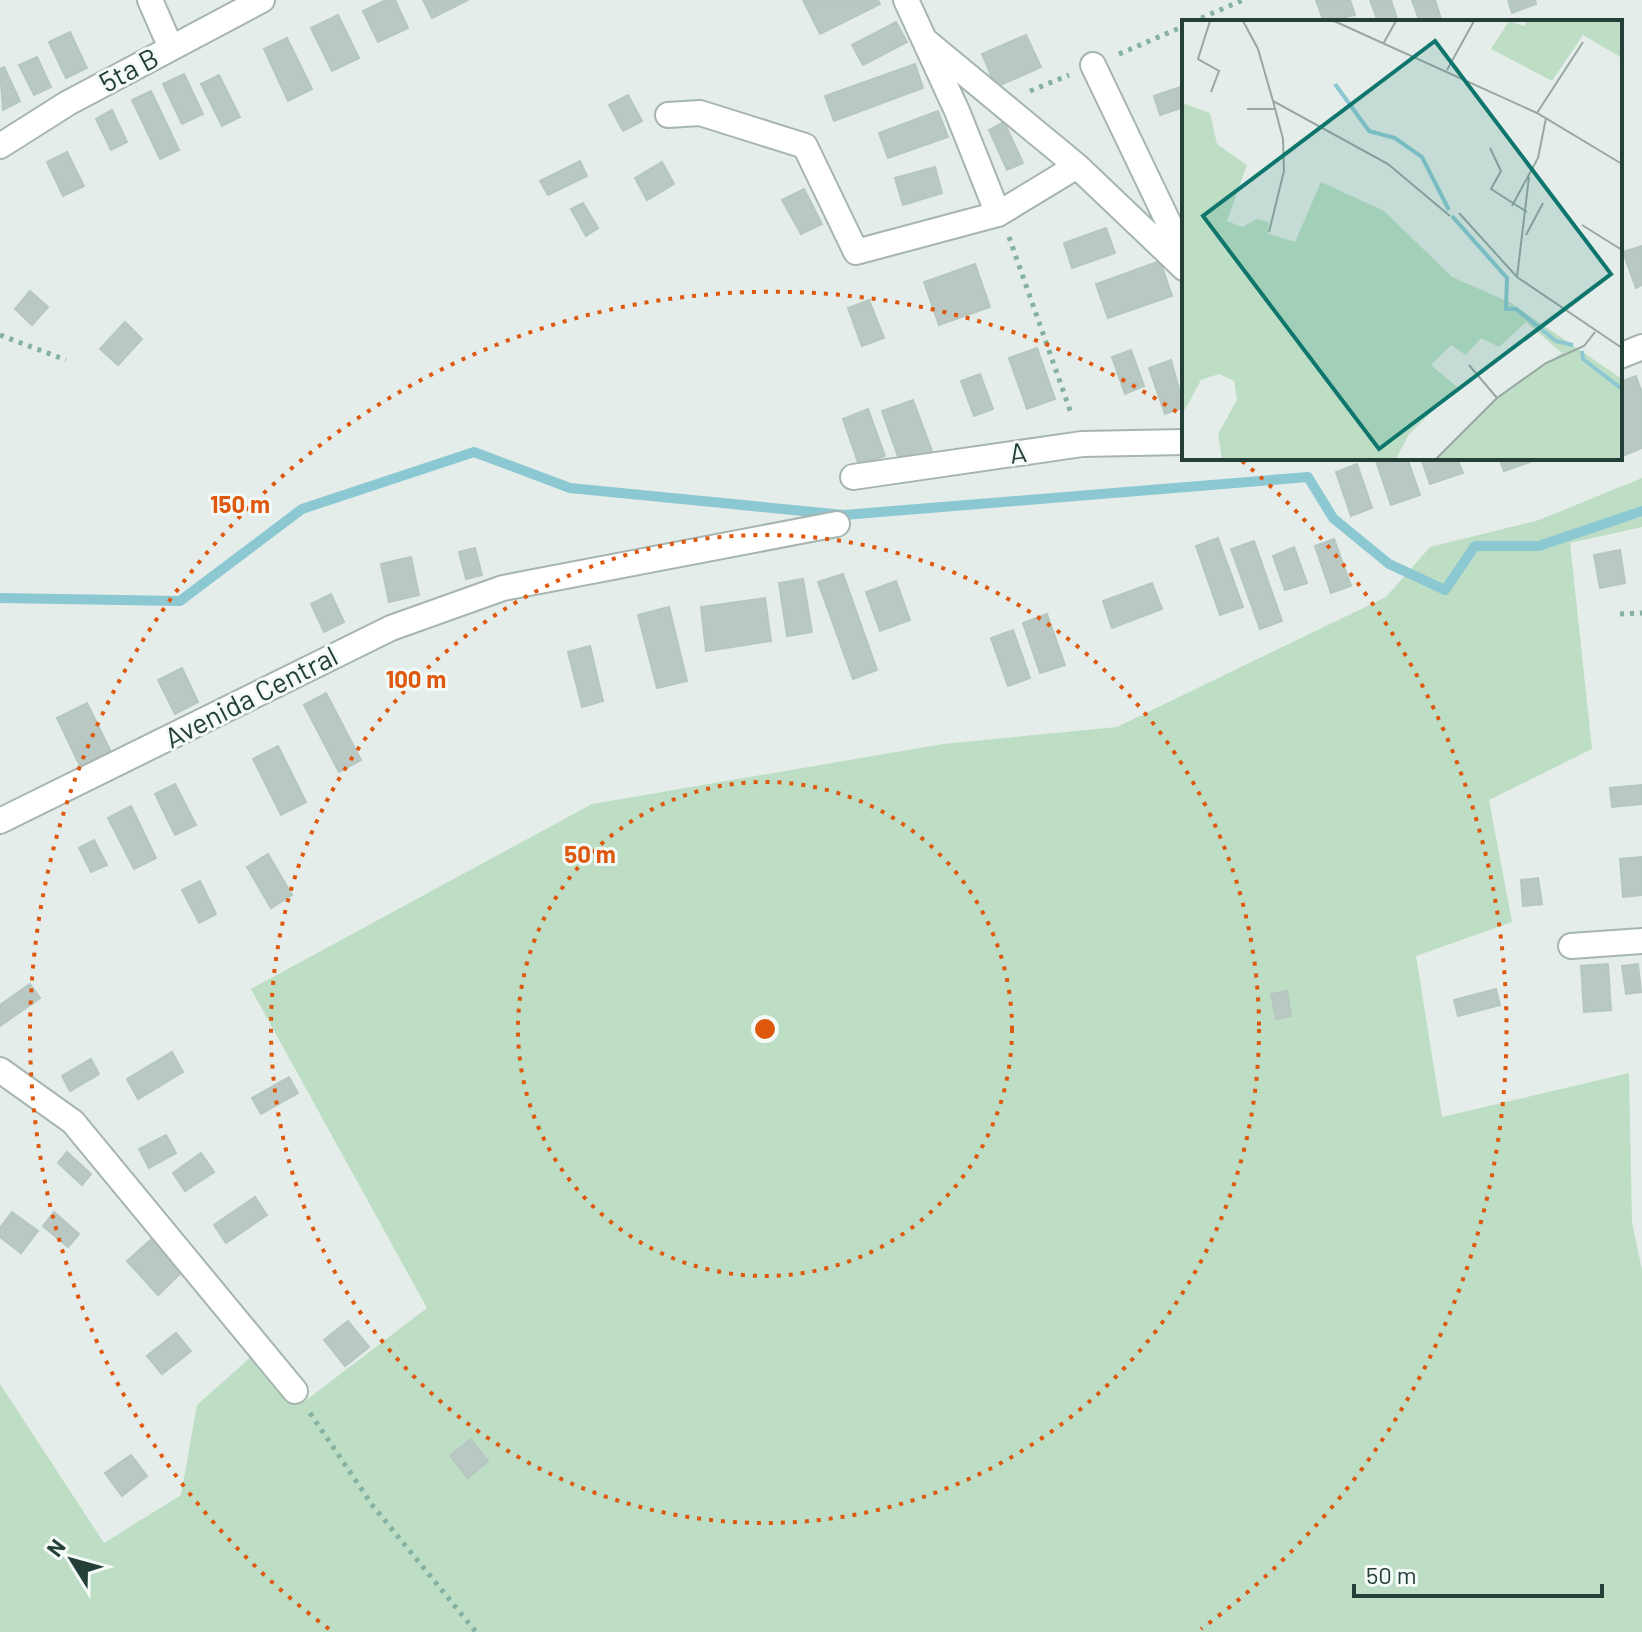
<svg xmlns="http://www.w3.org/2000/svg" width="1642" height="1632" font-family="Barlow,sans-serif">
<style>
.green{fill:#bddec5}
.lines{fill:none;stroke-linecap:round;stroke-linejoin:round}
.stream{stroke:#8cc8d2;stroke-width:10}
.building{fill:#b9c8c2;stroke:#b6c7c0;stroke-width:2}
.minor-casing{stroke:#a6b5b0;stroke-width:28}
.path{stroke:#84b1a2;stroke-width:5;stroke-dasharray:4 6;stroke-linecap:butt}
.minor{stroke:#fff;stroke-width:24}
.ring{fill:none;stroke:#de580e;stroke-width:4;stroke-dasharray:4 8}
.labels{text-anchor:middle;stroke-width:6;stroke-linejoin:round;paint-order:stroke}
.street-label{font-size:28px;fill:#233f37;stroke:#f4faf7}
.inset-river{fill:none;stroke:#8cc8d2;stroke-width:4}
.inset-road{fill:none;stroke:#97a7a2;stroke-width:2}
.view{fill:#0f766e;fill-opacity:0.15;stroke:#0f766e;stroke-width:4}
.inset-edge{fill:none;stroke:#233f37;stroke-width:4}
.centre{fill:#de580e;stroke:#f4faf7;stroke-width:4}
.ring-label{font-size:24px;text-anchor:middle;font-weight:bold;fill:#de580e;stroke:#f4faf7;stroke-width:6;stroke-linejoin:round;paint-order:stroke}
</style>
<rect width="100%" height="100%" fill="#e4ede9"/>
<path class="green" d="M1642 478V527L1570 543 1592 749 1489 800 1512 922 1416 956 1442 1117 1629 1073 1632 1222 1642 1270V1632H0V1384L104 1543 181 1495 197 1405 252 1356 301 1404 427 1308 251 989 592 804 943 744 1117 727 1386 597 1430 547 1539 520Z"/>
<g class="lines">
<path class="stream" d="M0 598 180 601 302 509 474 452 570 488 844 515 1308 477 1333 518 1389 564 1445 590 1475 546H1539L1642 511"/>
</g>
<path class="building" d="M386 0H395L408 28 378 42 363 11Z
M423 0H468L432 18Z
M803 0H878L880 4 820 34Z
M1316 0H1350L1355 15 1324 22Z
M1370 0H1391L1397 19 1378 22Z
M1412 0H1435L1442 22H1420Z
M1508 0H1535L1536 4 1512 13Z
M338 15 359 58 332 71 311 28Z
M896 22 907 42 863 65 852 45Z
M70 32 87 68 66 78 49 42Z
M1026 35 1041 67 996 87 982 54Z
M287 38 312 89 288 101 264 49Z
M37 57 51 87 34 95 19 65Z
M915 64 923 88 834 121 825 96Z
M4 67 20 101 3 110 0 69Z
M184 74 203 114 182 124 163 84Z
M219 75 240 117 222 126 201 84Z
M1184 86V107L1160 115 1154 96Z
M151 91 179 150 160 159 132 100Z
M628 95 642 121 623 131 609 105Z
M112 110 127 142 111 150 96 119Z
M938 111 948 137 888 158 879 133Z
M1004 122 1023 163 1007 170 989 130Z
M67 152 84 186 63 196 47 162Z
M580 161 587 176 548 195 540 181Z
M662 162 674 184 647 200 635 178Z
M935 167 942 193 903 205 895 178Z
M804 189 822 224 801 234 782 200Z
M583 203 598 228 586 236 571 209Z
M1106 228 1115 253 1072 268 1064 243Z
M1642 246V285L1636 288 1623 252Z
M1160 261 1172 296 1108 318 1096 284Z
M975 264 990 307 939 325 924 282Z
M30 291 48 307 32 325 15 309Z
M869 300 884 338 862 346 848 308Z
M125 322 142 339 118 365 100 349Z
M1037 348 1055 399 1027 409 1009 358Z
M1131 350 1144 386 1125 394 1112 357Z
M1171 360 1184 407 1165 414 1149 368Z
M980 374 993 409 974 416 961 381Z
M1636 376 1642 393V448L1620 457V382Z
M913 400 933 454 901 465 882 411Z
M868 409 885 456 859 465 843 419Z
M1375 458H1407L1420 495 1391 505Z
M1421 458H1457L1463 473 1430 484Z
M1499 458H1529L1530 462 1504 471Z
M1357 464 1372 508 1351 516 1336 472Z
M1218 538 1243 607 1220 615 1196 546Z
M1334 539 1351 586 1331 593 1315 546Z
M1254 541 1282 621 1260 629 1231 549Z
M1294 547 1307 583 1285 590 1273 556Z
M475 548 482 575 466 579 459 552Z
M1620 550 1625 583 1600 588 1594 555Z
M411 557 419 595 389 602 381 564Z
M843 574 877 670 853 679 818 582Z
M803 579 812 632 787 636 779 583Z
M896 581 910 620 880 631 866 592Z
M1152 583 1162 609 1112 628 1103 601Z
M331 594 344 622 324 632 311 604Z
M765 598 771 641 706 651 701 607Z
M669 607 687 681 657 688 638 615Z
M1047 614 1065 665 1040 673 1023 623Z
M1013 630 1030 678 1008 686 991 638Z
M590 646 603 701 582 707 568 652Z
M182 668 198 702 175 714 158 680Z
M326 693 361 760 339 772 304 705Z
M87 703 111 752 81 768 57 718Z
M278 746 306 802 281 815 253 759Z
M175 784 196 825 175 835 155 794Z
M1642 785V804L1612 807 1610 788Z
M131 806 156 858 134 869 108 818Z
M94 840 107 865 91 872 79 848Z
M268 854 292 895 271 908 247 867Z
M1642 857V895L1623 897 1620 859Z
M1538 878 1542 904 1523 906 1521 880Z
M200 881 216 914 199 923 182 890Z
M1608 964 1611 1010 1584 1012 1581 966Z
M1638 964 1641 992 1626 994 1622 966Z
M30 984 40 998 0 1026V1005Z
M1496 989 1500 1005 1458 1016 1454 1000Z
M1287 991 1291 1016 1276 1019 1271 994Z
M172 1052 183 1072 138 1099 127 1079Z
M91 1059 99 1074 70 1091 62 1076Z
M289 1077 298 1093 261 1114 252 1098Z
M166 1135 176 1153 149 1168 139 1149Z
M67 1152 91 1174 82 1185 58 1163Z
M201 1153 214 1172 185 1191 173 1173Z
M255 1197 267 1215 226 1243 214 1225Z
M12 1212 38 1231 21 1253 0 1237V1228Z
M54 1212 79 1234 68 1247 43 1226Z
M155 1236 185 1269 158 1295 127 1261Z
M348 1321 369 1347 345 1366 324 1340Z
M176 1333 191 1351 162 1374 147 1356Z
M471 1439 488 1461 468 1478 450 1456Z
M131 1455 147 1476 122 1496 105 1473Z"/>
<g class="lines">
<g class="minor-casing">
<path id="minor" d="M150 0 171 48
M906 0 957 111 998 214
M927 42 1077 166 1184 268
M1093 65 1184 255
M668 115 700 113 805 146 856 252 998 214 1077 166
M0 146 68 103 262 0
M1620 356 1642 347
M853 477 1082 444 1184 442
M0 821 391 628 503 588 837 524
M1571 946 1642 941
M0 1070 73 1122 295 1391"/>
</g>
<path class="path" d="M1192 22 1243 0
M1119 54 1184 26
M1030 91 1069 75
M1009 237 1072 416
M0 335 66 360
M1620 614 1642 613
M310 1413 373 1506 476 1632"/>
<use href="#minor" class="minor"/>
</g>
<g class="ring">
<circle cx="765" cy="1029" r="247"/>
<circle cx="765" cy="1029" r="494"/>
<path d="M329 1629A742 742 0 0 1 1180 414M1242 461A742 742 0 0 1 1201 1629"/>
</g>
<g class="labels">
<g class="street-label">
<text transform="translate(129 70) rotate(-28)" y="10">5ta B</text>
<text transform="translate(1018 453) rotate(-8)" y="10">A</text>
<text transform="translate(251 697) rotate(-27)" y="10">Avenida Central</text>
</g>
</g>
<g transform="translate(1182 20)">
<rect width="440" height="440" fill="#e4ede9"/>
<path d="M327 1 342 6 345 1H440V38L401 15 370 61 309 29ZM0 65 1 83 28 93 35 124 65 145 45 201 60 207 75 199 87 202 86 214 113 222 139 162 202 191 270 257 329 283 440 359V439H255L315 378 380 333 344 302 317 327 299 318 284 335 269 325 249 345 275 367 227 414 214 439H40L36 414 55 380 52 361 37 354 19 360 0 395Z" fill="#bddec5"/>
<path class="inset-river" d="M153 64 187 111 213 118 240 137 267 190M270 196 325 258 324 289H334L374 321 391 325M400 331 401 339 440 369"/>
<path class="inset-road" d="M28 1 16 39 37 51 29 72M61 1 76 29 91 81 206 144 268 196M152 1 355 93 440 144M201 24 214 1M265 50 292 1M65 89H94M355 93 401 22M308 128 319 151 309 169 345 192M330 186 356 138 364 98M277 193 335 257 440 328M400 205 440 230M87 212 102 151 101 119 91 81M344 215 361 183M335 257 347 157M287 345 315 378M254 439 315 378 364 343 402 326 413 312"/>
<path class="view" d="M253 21 429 254 197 429 21 196Z"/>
<rect width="440" height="440" class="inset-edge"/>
</g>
<circle cx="765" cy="1029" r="12" class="centre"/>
<g class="ring-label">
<text x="240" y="513">150 m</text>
<text x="416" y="688">100 m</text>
<text x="590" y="863">50 m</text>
</g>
<g transform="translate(72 1560) rotate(307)" stroke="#f4faf7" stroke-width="6" paint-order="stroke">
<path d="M0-6L14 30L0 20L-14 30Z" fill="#233f37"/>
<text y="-12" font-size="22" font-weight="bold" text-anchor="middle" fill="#233f37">N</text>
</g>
<path d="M1354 1584v12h248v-12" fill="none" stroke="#233f37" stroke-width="4"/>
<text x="1366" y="1584" font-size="24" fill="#233f37" stroke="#f4faf7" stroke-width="6" paint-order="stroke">50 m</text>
</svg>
